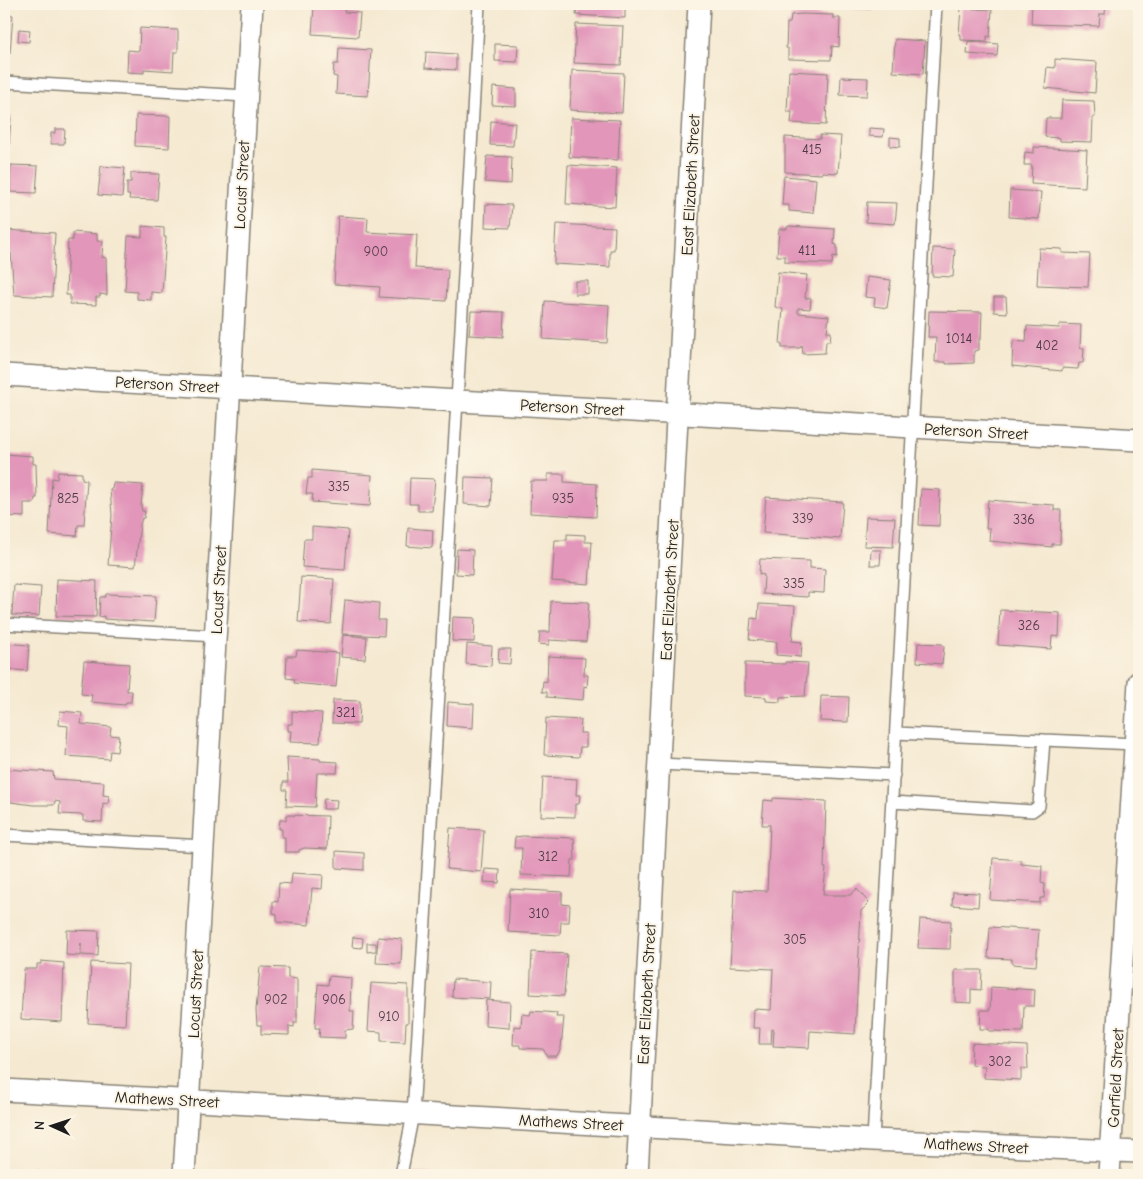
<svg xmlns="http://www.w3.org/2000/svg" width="1143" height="1179" font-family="'Comic Neue',sans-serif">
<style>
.building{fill:#e296ba}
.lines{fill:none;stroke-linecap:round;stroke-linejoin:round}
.service-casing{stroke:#888276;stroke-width:14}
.minor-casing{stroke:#888276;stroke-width:24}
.service{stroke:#fff;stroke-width:11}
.minor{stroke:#fff;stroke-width:21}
.labels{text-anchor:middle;stroke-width:4;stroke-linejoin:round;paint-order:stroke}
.number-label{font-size:14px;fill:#4e3a44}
.street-label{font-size:16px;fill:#1c1c1c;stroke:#fcf5e5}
</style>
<rect width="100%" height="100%" fill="#fcf5e5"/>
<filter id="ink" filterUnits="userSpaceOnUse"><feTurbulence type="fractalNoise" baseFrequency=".02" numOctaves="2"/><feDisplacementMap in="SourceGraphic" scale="10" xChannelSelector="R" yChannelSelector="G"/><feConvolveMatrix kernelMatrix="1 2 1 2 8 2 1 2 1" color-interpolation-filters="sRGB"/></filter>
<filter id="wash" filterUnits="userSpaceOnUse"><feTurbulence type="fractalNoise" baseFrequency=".0096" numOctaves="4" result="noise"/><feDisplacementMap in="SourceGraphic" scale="20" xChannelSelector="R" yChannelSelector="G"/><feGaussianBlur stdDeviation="1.12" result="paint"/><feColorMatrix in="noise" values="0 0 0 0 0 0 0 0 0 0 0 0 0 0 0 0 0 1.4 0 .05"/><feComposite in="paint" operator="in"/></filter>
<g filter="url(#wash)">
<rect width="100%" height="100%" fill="#f5e9d1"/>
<g id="blocks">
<path class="building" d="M577 4H625V18L576 15Z
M851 4H870V9L851 8Z
M1032 4H1106L1105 14H1100L1099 26 1031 24Z
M314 6 345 8 344 12 360 13 358 37 312 34Z
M961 8 992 10 990 37 987 36V41L961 40V35H959Z
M802 14 833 15V18H840L839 47 832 46 831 60 788 59V48H786L787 23H790L791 15Z
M4 15H13L10 53 4 52Z
M576 24 623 26 621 65 574 63Z
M140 28 178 30V52H174L173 71 144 69V73L127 72 128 50 139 51Z
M19 29 30 30 29 42 18 41Z
M895 39 925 41 923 74 893 72Z
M968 41 998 44 997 56 967 54Z
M495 44 518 45 517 62 495 61Z
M339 48 371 50 368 96 336 94 337 77 333 76 334 64H338Z
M426 52 456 54V70L425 68Z
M1055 59 1097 62 1095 93 1045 88 1047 67 1055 68Z
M572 70 624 73 622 113 570 110Z
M789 71 828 73 826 125 791 123 792 112H787Z
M841 77 868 78 867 96 840 95Z
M493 87 516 89V106L492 105Z
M1062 100 1094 101 1095 117H1093L1092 142 1060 141V138L1045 137 1046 118H1061Z
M4 114 11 116 9 144H4Z
M136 115 170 116 169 148 135 146Z
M571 118 620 120 618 160 569 157Z
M491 121 515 123 513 146 490 145Z
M869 128 884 129 883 137 869 136Z
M55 129H65L64 144H51V133H55Z
M820 135 841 136 838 173 822 172V174L785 172V137L820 139Z
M890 137 900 138V147L890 146Z
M1034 147 1087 150 1085 187 1031 184 1032 165H1024L1025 152 1034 153Z
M487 156 512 157 511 184 485 182Z
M11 165 38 166 36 193 10 192Z
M568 165 617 168 615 207 566 204Z
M101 166 125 168 122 197 98 195Z
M131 173 159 174 157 200 129 199 130 195H127V182H131Z
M784 176 816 179 813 213 789 211V205H782Z
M1010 190 1041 192 1039 219 1009 217Z
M867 202 897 203 895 224 866 222Z
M486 204 512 205 510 228 485 227Z
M338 216 368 218 367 232 417 235 415 268 448 270 446 301 379 297 380 287 334 284Z
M556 224 615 227 614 250H610V267L554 264Z
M142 226 164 228V237H166L162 293 151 292V300L137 299V292L125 291 128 236 142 237Z
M788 226 835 229 834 244 837 245V257L833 256 832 264 785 262V256H777L779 229H787Z
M5 230 55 233 52 297 14 295 11 253H4Z
M73 232 97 234V241H103L102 257 106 258 107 295 100 294V297H96V305L70 304V295H66L68 240H73Z
M933 248 955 249 953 277 932 276Z
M1039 248 1062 249V253L1090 254 1088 287 1037 285Z
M778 272 807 275 805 298H811L810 309 798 308V313L829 316 827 332H831L830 341H826L825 353 803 354 802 345 800 348H782V344H780L783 309 775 307Z
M867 277 891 280 887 308 874 306 875 298 865 297Z
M575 281H588V294H575Z
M994 297H1006L1007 313 994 312Z
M545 301 609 305 607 343 543 339Z
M471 311 504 312 503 337 469 335Z
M929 311 982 312 981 339H979V350L974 351V363L946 364V362H935L936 337H928Z
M1060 324 1081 325 1080 348H1084L1083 363H1079L1078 369 1062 368V371L1012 366 1013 341 1026 342 1027 326 1059 328Z
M4 454 33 456V464H36L37 498H35L34 503H24V517L4 516Z
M312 470 372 475 370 506 312 502 313 494H306L308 478H312Z
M58 472 82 473V479L87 480 84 525H78L77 536 49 534 52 478 57 479Z
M548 474H564V482L597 484 596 517 530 513 531 481H548Z
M465 477 493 478 491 506 464 504Z
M410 478 435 479 432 511H418V504H409Z
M113 483 143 485 141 506 142 511H145L144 518H142L140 525 135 567 108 565 112 515 110 489H112Z
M921 489 940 490 939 526 919 525Z
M766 497 843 502 840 539 763 533Z
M988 500 1054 505V510H1061L1060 544H1052V547L989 541 990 528H986Z
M866 517 895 518 893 547 864 546Z
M312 527 348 530 345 570 302 567 304 539H312Z
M408 528 433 530 432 548 407 546Z
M567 534 585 535V542H592L589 584 552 581 555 540H567Z
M457 549 473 550 472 575 456 574Z
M871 550H881L880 565H870Z
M760 559 810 561V568L825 569 824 593 808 592V597L763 594 764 575 759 574Z
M301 577 334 579 331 624 298 622Z
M57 579 97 581 96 617 56 616Z
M14 585 41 587 39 616 12 615Z
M106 594 156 596 154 622 104 619V616L99 617 100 597H105Z
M345 600 379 603 378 620H385L384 636 342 634Z
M551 601 589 602 586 642 549 640V645L539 644 540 632H550Z
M759 604 795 606 792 641 802 642 801 657 776 655 777 642 749 640 751 618 758 619Z
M1000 610 1060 613 1059 637 1052 636 1051 649 998 645Z
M453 617 475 618 474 642 452 641Z
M343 635 367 637 365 659 341 657Z
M4 643 29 645 27 671 4 669Z
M918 643 942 644 944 647 942 664 917 662Z
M467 644 492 646 491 666 466 664Z
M499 649H511L510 664 498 663Z
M297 650 339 653 336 687 294 683 295 679 286 678 287 656H296Z
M548 656 585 658 584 675H588L587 687 584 686 583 700 547 697V692H542L543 681 547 682Z
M84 661 129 664 127 691H132L131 702H126L125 705 91 702 92 695 81 694Z
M785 662 808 663 805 696 780 697V702L766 701V697L745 696V663L785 664Z
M821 696 849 697 848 722 820 721Z
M333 700 360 701 359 724 332 723Z
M448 702 474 704 473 728 447 726Z
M60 711 82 713 81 724 111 727 110 735 119 736 117 752 110 751 109 759 66 756 68 726 59 725Z
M292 711 322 713 320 743 290 742 291 731H288V724H292Z
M546 718 581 720 580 733H586V747H580L579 757 544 755Z
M287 757 320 759V761L338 762 337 773H317L315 807 286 806 287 790H283V782H288Z
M4 769 53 772 54 779 104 782 103 795 109 796 108 804 103 803 102 822 83 821V815L59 814 60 802 55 801 54 805H33L4 801Z
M543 777 577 779 576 795H580L579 804H575V817L541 816Z
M773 798 826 801 824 868H826L823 895H850L857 889 869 903 861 911 855 1034 810 1031 809 1048 773 1046 774 1030 772 1029 771 1044H759L760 1028H753L754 1009 771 1010 773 969 730 967 734 890 767 891 770 825H762L764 800 773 801Z
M324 799 337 800 336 809H323Z
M286 815 328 816 327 849 304 848 299 850V852H285V837H282V829H279L280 820H286Z
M450 828 484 830 481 872 447 869Z
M523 836 574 838 575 860H572L571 877 521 875 522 848H514L515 837Z
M336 851 364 853V870L336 868Z
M993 858 1021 860V864L1042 866 1041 883 1045 884 1044 898H1040V903L990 900Z
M485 869 500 870 499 883 484 882Z
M292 873 323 875 322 889 312 888 309 925 277 922V914L273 913V901L278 902 279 883 291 884Z
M510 889 562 892V904L570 905 569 922H561L560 935 508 932Z
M953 892 979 893 978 907 952 905Z
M920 919 951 921 950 949 918 948Z
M990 927 1039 930 1036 966 1012 964V959L988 958Z
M67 930 99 931 98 956 81 955V943L80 956 66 955Z
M353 937 363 938 362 948 352 947Z
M378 937 402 939 401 964 376 963Z
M367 943H376V951L367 952Z
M532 952 567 954 564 996 530 994Z
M41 961 64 963 62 1022 21 1019 24 969H37V964H41Z
M91 962 128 964 125 1025 88 1023Z
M260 967 288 968V978L297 979V1023H294V1027L289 1026V1035L261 1034V1025H257L256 1010Z
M955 970H982L981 990 971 989V1003L955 1002Z
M329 976 351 978 350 1011H354L353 1029 345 1030V1038L319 1037 320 1028H315L318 984 328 985Z
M453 979 491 982 490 999 452 997Z
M371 983 408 985V1023H406L405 1042 381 1041V1032L368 1031Z
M991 987 1035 990 1034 1006H1024L1023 1032 989 1031V1029H980L981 1010H990Z
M486 1000 510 1002 509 1028 485 1026Z
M531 1011 557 1013 556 1017H564L561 1048 557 1056H547L543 1049 520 1048V1045H513L514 1026 521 1027 522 1014 530 1015Z
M972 1043 1027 1046 1028 1069 1021 1068V1080L984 1078 985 1066 971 1065Z
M32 1171 54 1172 53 1175H31Z
M409 1172 432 1173 431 1175H409Z"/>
</g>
</g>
<g filter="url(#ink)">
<use href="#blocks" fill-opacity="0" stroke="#888276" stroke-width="1"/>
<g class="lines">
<g class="service-casing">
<path id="service" d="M4 82 246 96
M4 624 216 636
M896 733 1044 740
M659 764 894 775
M893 802 1032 811 1039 806 1044 740 1136 744
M4 835 204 846
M873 1140 936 4
M401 1175 413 1114 457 401 479 4"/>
</g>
<g class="minor-casing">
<path id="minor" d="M4 375 1139 440
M4 1090 873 1140 1139 1152
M184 1175 252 4
M637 1175 699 4
M1109 1175 1139 682"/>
</g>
<use href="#service" class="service"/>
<use href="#minor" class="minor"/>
</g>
</g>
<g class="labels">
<g class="number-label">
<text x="812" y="154">415</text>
<text x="807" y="255">411</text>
<text x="376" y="256">900</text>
<text x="959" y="343">1014</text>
<text x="1047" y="350">402</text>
<text x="339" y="491">335</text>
<text x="68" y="503">825</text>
<text x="563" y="503">935</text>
<text x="803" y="523">339</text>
<text x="1024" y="524">336</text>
<text x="794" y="588">335</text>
<text x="1029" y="630">326</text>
<text x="346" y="717">321</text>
<text x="548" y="861">312</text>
<text x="539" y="918">310</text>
<text x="795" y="944">305</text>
<text x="276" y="1004">902</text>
<text x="334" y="1004">906</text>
<text x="389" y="1021">910</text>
<text x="1000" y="1066">302</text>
</g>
<g class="street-label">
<text transform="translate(241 185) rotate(-87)" y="6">Locust Street</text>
<text transform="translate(690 185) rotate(-87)" y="6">East Elizabeth Street</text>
<text transform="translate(167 384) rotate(3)" y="6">Peterson Street</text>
<text transform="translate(572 407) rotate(3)" y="6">Peterson Street</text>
<text transform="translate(976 431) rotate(3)" y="6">Peterson Street</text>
<text transform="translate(218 590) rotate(-87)" y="6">Locust Street</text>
<text transform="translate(669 590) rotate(-87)" y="6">East Elizabeth Street</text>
<text transform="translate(195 994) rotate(-87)" y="6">Locust Street</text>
<text transform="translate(646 994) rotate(-87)" y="6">East Elizabeth Street</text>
<text transform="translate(1115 1078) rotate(-87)" y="6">Garfield Street</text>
<text transform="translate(167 1099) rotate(3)" y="6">Mathews Street</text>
<text transform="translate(571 1122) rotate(3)" y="6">Mathews Street</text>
<text transform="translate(976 1145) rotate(3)" y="6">Mathews Street</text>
</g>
</g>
<rect width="1143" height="1179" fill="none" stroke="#fcf5e5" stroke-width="20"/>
<g transform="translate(52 1126) rotate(273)" stroke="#fcf5e5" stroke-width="4" paint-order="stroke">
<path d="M0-4L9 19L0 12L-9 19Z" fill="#1c1c1c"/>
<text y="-8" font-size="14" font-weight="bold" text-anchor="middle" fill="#1c1c1c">N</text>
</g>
</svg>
